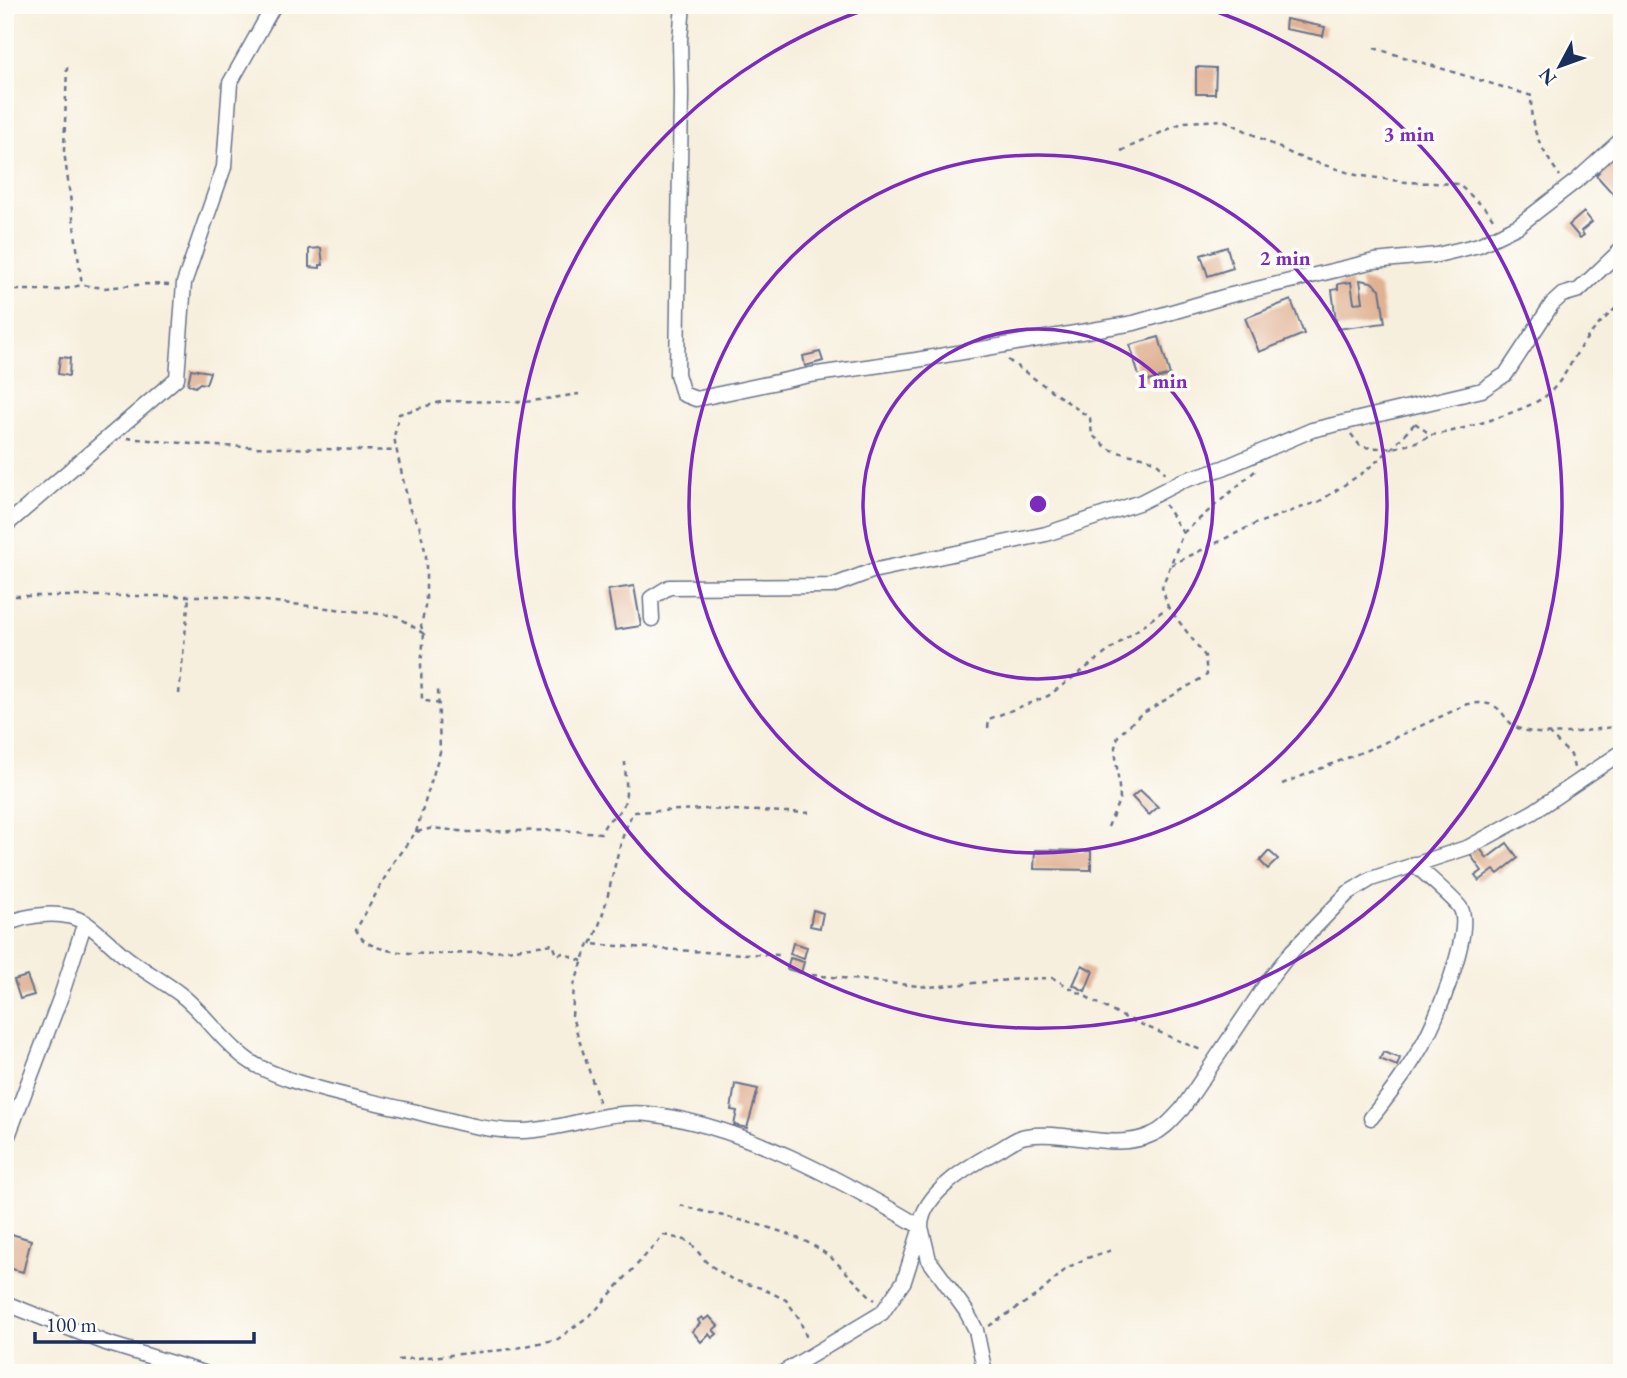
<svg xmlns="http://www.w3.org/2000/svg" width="1627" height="1378" font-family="'EB Garamond',serif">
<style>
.building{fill:#e0b193}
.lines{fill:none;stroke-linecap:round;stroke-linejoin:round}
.minor-casing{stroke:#68728a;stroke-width:17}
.path{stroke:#68728a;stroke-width:2.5;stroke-dasharray:5 5;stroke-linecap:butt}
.minor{stroke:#fff;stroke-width:14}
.ring{fill:none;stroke:#7b2cbf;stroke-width:3.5}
.centre{fill:#7b2cbf;stroke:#fdfcf7;stroke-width:3.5}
.ring-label{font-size:21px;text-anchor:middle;font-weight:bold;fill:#7b2cbf;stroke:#fdfcf7;stroke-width:7;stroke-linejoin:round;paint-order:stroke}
</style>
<rect width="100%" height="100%" fill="#fdfcf7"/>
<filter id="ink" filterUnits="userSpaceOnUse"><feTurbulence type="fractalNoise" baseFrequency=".0143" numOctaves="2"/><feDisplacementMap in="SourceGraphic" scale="14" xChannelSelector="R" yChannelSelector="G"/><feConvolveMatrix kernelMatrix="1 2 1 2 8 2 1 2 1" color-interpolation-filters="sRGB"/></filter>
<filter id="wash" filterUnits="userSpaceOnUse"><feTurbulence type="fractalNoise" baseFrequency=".00686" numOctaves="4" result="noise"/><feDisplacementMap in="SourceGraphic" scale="28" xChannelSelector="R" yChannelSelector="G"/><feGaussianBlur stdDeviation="1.57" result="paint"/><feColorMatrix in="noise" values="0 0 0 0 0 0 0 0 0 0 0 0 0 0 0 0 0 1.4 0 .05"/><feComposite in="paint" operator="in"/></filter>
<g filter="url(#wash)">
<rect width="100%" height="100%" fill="#f7efdd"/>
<g id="blocks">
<path class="building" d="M1286 19 1325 27 1323 36 1285 29Z
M1196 67 1216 68 1215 94H1196Z
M1622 145V158L1614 164 1617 168 1614 170 1622 178V194L1619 191 1614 195 1596 175 1599 172 1596 168Z
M1584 212 1592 222 1581 231 1584 235 1580 238 1569 225Z
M1227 247 1233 268 1208 276 1201 255Z
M321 248 323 265H320V268L309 267V249Z
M1360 280 1371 282 1380 289 1385 323 1337 329 1332 290 1338 289V284L1351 282 1354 303 1363 302Z
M1291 300 1304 334 1259 352 1245 318Z
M1159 337 1170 375 1141 383 1130 345Z
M820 352 823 361 805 366 803 356Z
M60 357 70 358 69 376 58 374Z
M191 369 210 372 206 384 200 383 195 387 188 384Z
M634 586 641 626 615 630 608 590Z
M1140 790 1158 807 1149 815 1132 797Z
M1507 843 1518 858 1498 874 1494 870 1479 881 1475 876 1482 871 1469 853 1478 846 1487 858Z
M1035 850 1091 851V870L1034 869Z
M1269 851 1278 859 1268 869 1260 861Z
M813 910 823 913 820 928 810 926Z
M793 943 807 947 804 958 790 954Z
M790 958 804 962 801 973 787 969Z
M1082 965 1093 971 1085 991 1073 985Z
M27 976 34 995 20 999 14 980Z
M1383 1052 1400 1058 1397 1066 1380 1059Z
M735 1084 758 1089 747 1128 734 1125 737 1111 731 1110Z
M5 1232 31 1240 23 1272 5 1267Z
M709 1316 718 1326 713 1330 717 1334 712 1338 709 1334 701 1342 692 1331 700 1324 698 1320 702 1317 704 1320Z"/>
</g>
</g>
<g filter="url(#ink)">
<use href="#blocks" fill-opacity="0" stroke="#68728a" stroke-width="2"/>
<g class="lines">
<g class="minor-casing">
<path id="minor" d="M683 5 680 40 681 94 677 374 683 394 696 399 810 375 916 360 1134 323 1227 296 1374 261 1437 255 1479 245 1518 226 1576 181 1622 139
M5 526 177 378 184 283 224 167 230 83 274 5
M652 619 651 598 669 587 832 586 872 571 1046 534 1141 502 1182 481 1223 468 1312 430 1482 390 1506 374 1552 304 1562 295 1579 290 1622 249
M5 925C27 914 65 909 87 924 101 934 113 947 127 958 144 971 163 981 180 994 205 1013 222 1042 248 1060 260 1069 277 1075 291 1080 328 1093 366 1100 404 1109 443 1118 483 1132 523 1131 566 1130 605 1109 649 1114 742 1125 841 1180 921 1227L929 1260 966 1311 976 1330 985 1373
M1371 1118C1389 1095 1407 1072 1421 1047 1435 1024 1473 932 1461 909 1457 901 1423 872 1414 864
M5 1144 61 996 85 922
M5 1303 106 1343 204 1373
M782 1373 882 1313 904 1281 921 1227C921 1192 976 1162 1002 1148 1010 1143 1018 1137 1026 1136 1067 1129 1114 1153 1153 1134 1165 1129 1173 1118 1182 1109L1269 980 1292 951 1348 893 1371 879 1469 847 1533 812 1622 752"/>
</g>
<path class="path" d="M1374 48 1532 96C1527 126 1543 152 1560 176
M67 67 64 151 82 285
M1121 151 1184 122 1224 120 1296 156 1356 175 1406 182 1458 184 1487 210 1495 222
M5 290H59L82 285 104 288 146 284 169 285
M1008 360 1090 418 1092 435C1097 439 1104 446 1110 449 1127 458 1155 452 1165 473
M1415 423 1431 435C1454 433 1529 410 1547 395 1562 382 1571 363 1581 346 1592 331 1607 315 1622 303
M1351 434 1361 447C1391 449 1402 449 1430 436
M127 438 214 446 397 451
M1183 533 1255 471
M1171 565 1255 524 1320 501 1364 472 1391 449 1418 420
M5 596H222L397 616 424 634
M179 694 189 597
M440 704 422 700 421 665 424 634 421 626 426 602V555L419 524 410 510 398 457 394 437 399 414 444 401 525 402 579 394
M988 728 989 719 1048 696 1168 607 1162 587 1183 533 1165 505
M1548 733 1571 755 1574 768
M1282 784 1377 746 1468 704C1509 698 1497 722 1523 730 1553 739 1591 729 1622 726
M1108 827 1120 798 1115 747 1118 736 1140 715 1207 675 1205 656 1168 607
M416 832 440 752 438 688
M591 944C612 902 612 853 633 812L703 809 814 813
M582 961 563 953 557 955 553 944C512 950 399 964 366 942 361 939 359 934 356 930L394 861 416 832 433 828 468 832 559 830 601 833C609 815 615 819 622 808 629 797 625 775 625 762
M812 975 929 987 1020 979 1053 978 1117 1014 1203 1051
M599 1102 572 1017 574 985 589 944 720 953 780 955
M680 1205C724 1218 774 1224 814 1246 838 1259 854 1283 875 1300
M989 1326 1040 1293 1067 1268 1087 1258 1112 1250
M398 1360 512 1349 558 1339 594 1312 664 1235 689 1241 708 1264 733 1280 761 1288 786 1300 799 1318 808 1341"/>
<use href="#minor" class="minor"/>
</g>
</g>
<g class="ring">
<circle cx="1038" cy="504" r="175"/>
<circle cx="1038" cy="504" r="349"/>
<path d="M1200 6A524 524 0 1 1 876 6"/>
</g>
<circle cx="1038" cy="504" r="10" class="centre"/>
<g class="ring-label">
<text x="1409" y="141">3 min</text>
<text x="1285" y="265">2 min</text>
<text x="1162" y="388">1 min</text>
</g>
<rect width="1627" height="1378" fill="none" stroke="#fdfcf7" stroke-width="28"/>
<g transform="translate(1560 66) rotate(229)" stroke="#fdfcf7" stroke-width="5" paint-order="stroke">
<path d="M0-5L12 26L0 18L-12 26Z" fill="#1b2f5e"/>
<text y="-10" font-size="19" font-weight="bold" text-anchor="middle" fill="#1b2f5e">N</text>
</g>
<path d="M35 1332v10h219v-10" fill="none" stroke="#1b2f5e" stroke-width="3.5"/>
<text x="46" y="1332" font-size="21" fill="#1b2f5e" stroke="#fdfcf7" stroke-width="5" paint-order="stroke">100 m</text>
</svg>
